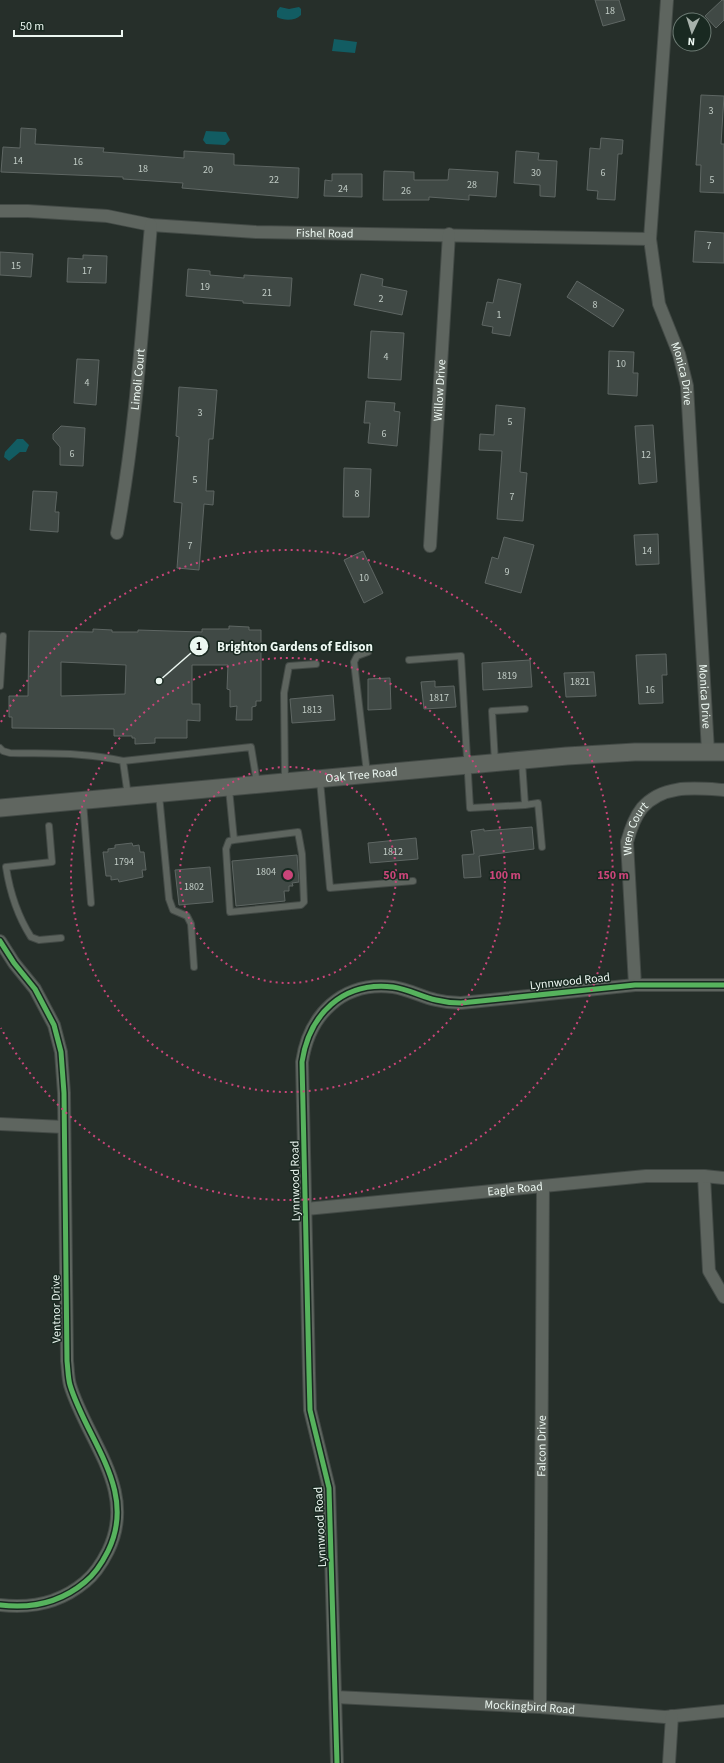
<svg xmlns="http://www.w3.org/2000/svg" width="724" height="1763" font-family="'Source Sans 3',sans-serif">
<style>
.water{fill:#125c62}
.building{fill:#404945;stroke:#5e6663;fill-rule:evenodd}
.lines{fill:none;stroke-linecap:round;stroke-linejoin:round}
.service-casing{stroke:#434a46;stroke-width:8}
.minor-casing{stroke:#434a46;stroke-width:14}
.secondary-casing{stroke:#434a46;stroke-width:19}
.service{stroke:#5e655f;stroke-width:6}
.minor{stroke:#5e655f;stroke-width:12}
.secondary{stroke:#606660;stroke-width:17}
.cycleway-casing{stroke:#192921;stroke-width:8}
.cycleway{stroke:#56b35d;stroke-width:5}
.ring{fill:none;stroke:#ca4579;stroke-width:2;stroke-dasharray:2 4}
.labels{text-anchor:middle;stroke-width:3;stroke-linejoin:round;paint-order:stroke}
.number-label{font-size:10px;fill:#c1ccc6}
.street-label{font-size:12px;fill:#ecf7f1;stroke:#192921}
.centre{fill:#ca4579;stroke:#192921;stroke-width:2}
.ring-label{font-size:12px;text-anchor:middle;font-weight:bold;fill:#ca4579;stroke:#192921;stroke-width:3;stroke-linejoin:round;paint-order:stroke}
.leader{fill:none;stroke:#ecf7f1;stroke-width:1.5}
.callout-dot{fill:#ecf7f1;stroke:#192921;stroke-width:1.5}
.mark-label{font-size:12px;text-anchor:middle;font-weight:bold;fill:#111}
.callout-label{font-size:13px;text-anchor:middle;font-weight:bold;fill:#ecf7f1;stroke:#192921;stroke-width:3;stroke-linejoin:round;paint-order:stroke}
</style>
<rect width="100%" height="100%" fill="#262f2a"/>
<path class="water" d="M280 7 289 9 299 7 301 9V15C295 21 284 21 277 17V11Z
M334 39 357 42 355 53 332 51Z
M206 131 226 132 230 140 225 145 206 144 203 140Z
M17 439H23L29 445 26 452H20L9 461 4 457 5 452Z"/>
<path class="building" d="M595 0H619L625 20 603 26Z
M722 0H724V20L716 28 705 16Z
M701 95 724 96 721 144H724V193L700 192 701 165H696Z
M21 128 36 129 35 144 104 148 103 152 184 158V151L234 154V165L299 168 298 198 182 188 183 183 123 179V177L1 172 3 147 20 148Z
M601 138 623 140 622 154H618L615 200 597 199 598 191 587 190 590 148 600 149Z
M516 151 539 153 538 160 557 161 555 197 540 196V185L514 183Z
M449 169 498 172 496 197 469 195V200L429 197V200H383L384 171 414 172V180H448Z
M332 174H362V197L324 196 325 180 332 181Z
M695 231 724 233V263L693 262Z
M0 252 33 254 31 277 0 275Z
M83 255 107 256 106 283 67 282 68 258 83 259Z
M188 269 210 271V275L244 278V275L292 278 290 306 243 303V301L186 296Z
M361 274 383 279 382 286 407 291 402 315 354 305Z
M498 279 521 284 510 336 492 333 493 327 482 325 487 302 493 303Z
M577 281 624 310 613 327 567 297Z
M371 331 404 333 401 380 368 378Z
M609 351 634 352 633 373H638L637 396 608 394Z
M77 359 99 360 96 405 74 403Z
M179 387 217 390 213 439H209L206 491H214L213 505 204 504 199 570 177 568 182 503 174 502 179 437 176 436Z
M366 401 395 403 394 411 400 412 397 446 368 443 370 423H364Z
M496 405 525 408 520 472 527 473 523 521 497 519 502 451 479 450 480 434 494 435Z
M653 425 657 482 639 484 635 426Z
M61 426 85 428 83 466 60 465V447L53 439V434Z
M344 468 371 469 369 517H343Z
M33 491 57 492 55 512H59L58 532 30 530Z
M658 534 659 564 636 565 634 535Z
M504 537 534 545 521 593 485 583 492 557 498 559Z
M363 551 383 593 364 603 344 560Z
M229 626 249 627V630H261V701H256V706L252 707V720H236L237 706 230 707V690L227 689 228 665H192V704H200V721L187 720V738H155V743L135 744V738H132V736H114V729L12 728V717H9V696H28L29 631 93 632V629L112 630V632H138V630L202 632V629H229ZM61 662 126 665 125 694 61 696Z
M666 654 667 675H662L663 703 639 704 636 655Z
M530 660 532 687 483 690 482 663Z
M594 672 596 696 566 697 564 673Z
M390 678 391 709 368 710V679Z
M435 681V687L454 686 456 707 424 709 421 682Z
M333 695 335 720 292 723 290 699Z
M532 827 534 849 479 856 481 877 464 878 462 855 474 854 471 831 484 829V831Z
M416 838 418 859 370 863 368 843Z
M132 843 133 846 139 845 140 852H144L146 870H142L143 877 119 882 118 879 111 880V876H106L103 852H108V849L115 848V845Z
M297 855 299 882 292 883 293 886H289V891H284L285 901 236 906 232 861Z
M210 867 213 902 179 905 175 870Z"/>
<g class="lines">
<g class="service-casing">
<path id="service" d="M409 660 461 656 470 808 525 805 522 762
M0 686 3 636
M0 748 3 751 10 753C48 754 86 752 123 761
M495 762 492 711 525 709
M367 773 354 662 357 656 368 652
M285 781 284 693 289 666 316 664
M320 781 330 888 413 881
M229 789 234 840 298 832 302 854 304 902 301 905 230 912 226 849 229 841 234 840
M159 795 169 899 173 910 187 916 191 924 194 967
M128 796 123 761 251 747 257 783
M83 802 91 903
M525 805 538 803 542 847
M49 826 52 862 6 867C10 893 17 915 31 937L39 940 61 938"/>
</g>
<g class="minor-casing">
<g id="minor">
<path id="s1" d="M667 0 650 239 659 304 679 354 687 386 708 751"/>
<path id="s2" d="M0 211H28L107 216 151 225 256 232 650 239"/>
<path id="s3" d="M117 533C136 431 142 328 151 225"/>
<path id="s4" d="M430 546 449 234"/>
<path d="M0 941 14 963 35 989 54 1025 61 1052 64 1093 67 1361C68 1369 68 1378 70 1385 87 1441 138 1490 108 1551 102 1563 95 1574 85 1582 60 1603 32 1609 0 1605"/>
<path id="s5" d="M635 985 627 842C630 831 634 818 642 808 663 784 695 788 724 790"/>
<path d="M0 1124 64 1127"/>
<path d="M704 1176 709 1271 724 1297"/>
<path id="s6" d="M306 1209 646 1176H704L724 1178"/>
<path id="s7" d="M335 1697 540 1707 665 1717 724 1711"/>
<path id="s8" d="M540 1707 543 1186"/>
<path d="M337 1763 329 1488 310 1410 309 1373 302 1062C309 1015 342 981 393 987 408 989 422 997 436 1000 444 1002 453 1003 461 1003L635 985H724"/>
<path d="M669 1763 672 1716"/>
</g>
</g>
<g class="secondary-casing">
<g id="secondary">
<path id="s9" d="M0 808 567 756 635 752H724"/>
</g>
</g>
<use href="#service" class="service"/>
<use href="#minor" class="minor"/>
<use href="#secondary" class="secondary"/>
<g class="cycleway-casing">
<path id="cycleway" d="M0 941 14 963 35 989 54 1025 61 1052 64 1093 67 1361C68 1369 68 1378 70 1385 87 1441 138 1490 108 1551 102 1563 95 1574 85 1582 60 1603 32 1609 0 1605
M337 1763 329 1488 310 1410 309 1373 302 1062C309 1015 342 981 393 987 408 989 422 997 436 1000 444 1002 453 1003 461 1003L635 985H724"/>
</g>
<use href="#cycleway" class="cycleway"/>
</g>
<g class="ring">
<circle cx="288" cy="875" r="108"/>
<circle cx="288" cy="875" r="217"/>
<path d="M1 722A325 325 0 1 1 1 1028"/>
</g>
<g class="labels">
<g class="number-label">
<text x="610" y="14">18</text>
<text x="711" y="114">3</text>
<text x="18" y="164">14</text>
<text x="78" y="165">16</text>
<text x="143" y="172">18</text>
<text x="208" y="173">20</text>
<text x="536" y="176">30</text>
<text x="603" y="176">6</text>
<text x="274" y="183">22</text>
<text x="712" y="183">5</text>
<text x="472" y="188">28</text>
<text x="343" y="192">24</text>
<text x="406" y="194">26</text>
<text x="709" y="249">7</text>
<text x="16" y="269">15</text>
<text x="87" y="274">17</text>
<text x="205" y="290">19</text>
<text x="267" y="296">21</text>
<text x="381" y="302">2</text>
<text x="595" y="308">8</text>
<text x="499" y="318">1</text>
<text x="386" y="360">4</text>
<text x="621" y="367">10</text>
<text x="87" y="386">4</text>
<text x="200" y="416">3</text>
<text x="510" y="425">5</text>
<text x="384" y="437">6</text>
<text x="72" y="457">6</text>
<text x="646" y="458">12</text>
<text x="195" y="483">5</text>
<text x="357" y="497">8</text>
<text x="512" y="500">7</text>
<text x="190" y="549">7</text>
<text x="647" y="554">14</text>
<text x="507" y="575">9</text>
<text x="364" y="581">10</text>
<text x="507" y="679">1819</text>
<text x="580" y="685">1821</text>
<text x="650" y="693">16</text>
<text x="439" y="701">1817</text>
<text x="312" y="713">1813</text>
<text x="393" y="855">1812</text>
<text x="124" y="865">1794</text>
<text x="266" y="875">1804</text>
<text x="194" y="890">1802</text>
</g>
<g class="street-label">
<text dy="4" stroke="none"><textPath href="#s2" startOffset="326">Fishel Road</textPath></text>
<text dy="4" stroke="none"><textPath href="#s1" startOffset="379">Monica Drive</textPath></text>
<text dy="4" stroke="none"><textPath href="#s3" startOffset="155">Limoli Court</textPath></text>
<text dy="4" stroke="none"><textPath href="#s4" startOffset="156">Willow Drive</textPath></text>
<text dy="4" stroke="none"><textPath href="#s1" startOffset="703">Monica Drive</textPath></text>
<text dy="4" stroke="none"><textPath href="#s9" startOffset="363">Oak Tree Road</textPath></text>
<text dy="4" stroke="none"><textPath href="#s5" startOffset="158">Wren Court</textPath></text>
<text transform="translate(570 981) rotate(-6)" y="4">Lynnwood Road</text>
<text transform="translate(295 1181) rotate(-91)" y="4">Lynnwood Road</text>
<text dy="4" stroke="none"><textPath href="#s6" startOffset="210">Eagle Road</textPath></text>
<text transform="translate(56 1309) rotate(-91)" y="4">Ventnor Drive</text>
<text dy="4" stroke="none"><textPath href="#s8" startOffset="261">Falcon Drive</textPath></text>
<text transform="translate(320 1527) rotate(-93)" y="4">Lynnwood Road</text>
<text dy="4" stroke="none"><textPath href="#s7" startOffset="195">Mockingbird Road</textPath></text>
</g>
</g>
<circle cx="288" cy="875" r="6" class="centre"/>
<g class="ring-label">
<text x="396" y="879">50 m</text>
<text x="505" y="879">100 m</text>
<text x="613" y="879">150 m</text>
</g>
<path class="leader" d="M159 681L199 646"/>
<g class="callout-dot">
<circle cx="159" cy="681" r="4"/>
<circle cx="199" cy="646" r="10"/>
</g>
<g class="mark-label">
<text x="199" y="650">1</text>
</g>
<g class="callout-label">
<text x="295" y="651">Brighton Gardens of Edison</text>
</g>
<g transform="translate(692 32) rotate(184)"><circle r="19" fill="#192921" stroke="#6d7b74"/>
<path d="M0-3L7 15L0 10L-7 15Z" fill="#a7b1ab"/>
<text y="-6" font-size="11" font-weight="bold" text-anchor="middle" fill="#ecf7f1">N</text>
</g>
<path d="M14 30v6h108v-6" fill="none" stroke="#ecf7f1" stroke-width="2"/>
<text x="20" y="30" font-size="12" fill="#ecf7f1" stroke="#192921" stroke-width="3" paint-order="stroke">50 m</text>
</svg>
